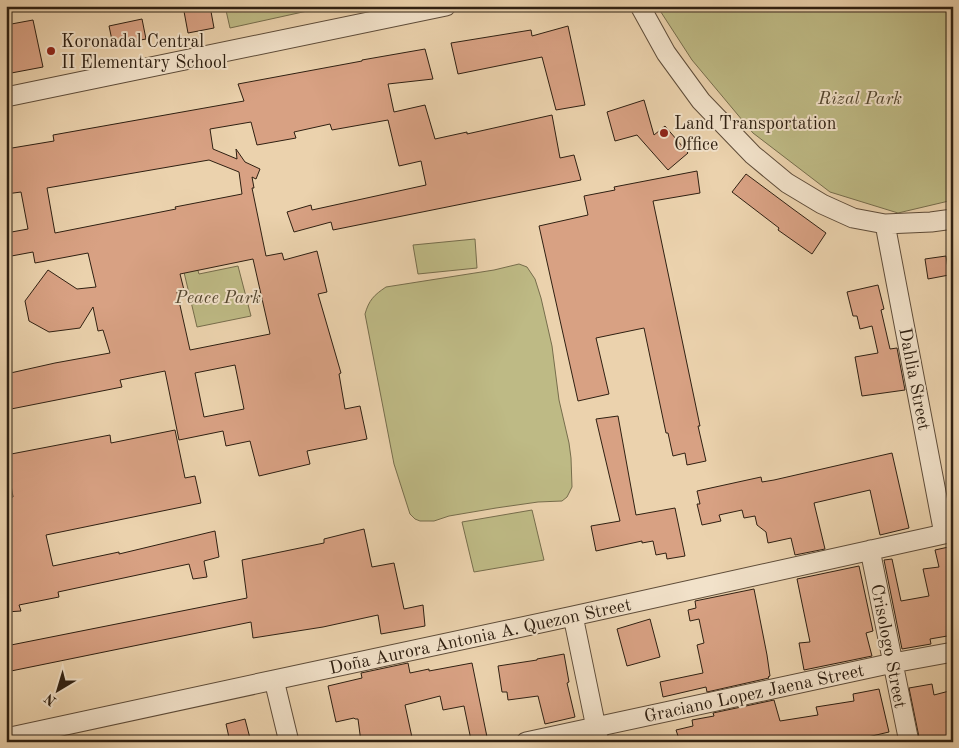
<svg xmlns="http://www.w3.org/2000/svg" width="959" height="748" font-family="'Old Standard TT',serif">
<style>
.green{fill:#beba85;stroke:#766d4c}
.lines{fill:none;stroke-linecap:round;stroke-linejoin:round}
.stream{stroke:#6e7b6f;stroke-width:4.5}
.building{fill:#d8a183;stroke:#2f2012;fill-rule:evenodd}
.minor-casing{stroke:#5e4c39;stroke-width:21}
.minor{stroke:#f2e2ca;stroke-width:19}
.poi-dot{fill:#8f2418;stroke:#f2e2ca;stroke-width:2}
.labels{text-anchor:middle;stroke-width:4;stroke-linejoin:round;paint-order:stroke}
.poi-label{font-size:18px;fill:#2f2012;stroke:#f2e2ca;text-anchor:start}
.park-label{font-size:18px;font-style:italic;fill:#53462f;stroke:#f2e2ca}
.street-label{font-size:18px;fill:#2f2012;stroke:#f2e2ca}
</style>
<rect width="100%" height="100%" fill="#ebd2ad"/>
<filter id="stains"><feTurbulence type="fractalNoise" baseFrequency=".004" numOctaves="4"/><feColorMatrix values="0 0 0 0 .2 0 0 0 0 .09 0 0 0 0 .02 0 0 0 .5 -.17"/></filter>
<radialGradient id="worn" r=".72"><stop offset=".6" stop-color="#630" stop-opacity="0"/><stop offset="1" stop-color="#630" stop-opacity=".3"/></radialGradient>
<path class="green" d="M225 6H330L230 28Z
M657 6H952L953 200 898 213 830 192 753 133 692 60Z
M475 239 477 268 418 274 413 245Z
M196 264 199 274 238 266 251 316 197 327 183 268Z
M519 264 527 267 535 279 541 298 552 346 559 400 569 443 571 458 572 487 567 497 562 501 538 502 496 508 449 516 434 521H420L415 519 410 514 394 464 365 314C369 300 374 295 386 287L494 270Z
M532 510 544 560 474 572 462 522Z"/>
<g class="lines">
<path class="stream" d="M49 742 66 738"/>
</g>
<path class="building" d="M183 6H210L214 28 188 33Z
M142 19 146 39 113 45 109 26Z
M33 20 43 67 6 74V25Z
M568 26 585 105 556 110 542 57 458 74 451 43 531 30 532 36Z
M425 49 433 79 388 84 394 112 425 105 435 139 467 132V134L552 115 560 158 574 155 581 180 333 230 331 222 294 232 287 212 311 205 312 210 426 185 421 161 399 166 388 120 332 130 330 124 294 132 296 138 257 145 251 122 210 129 213 149 237 159 236 149 245 162 260 169 256 179 252 177 254 188H252L266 256 282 253 284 260 317 251 327 292 318 294 341 373 339 374 345 409 360 406 367 439 307 451 310 464 259 476 250 441 226 446 223 431 179 440 165 371 120 380 122 387 6 410V374L55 363 110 353 103 330 98 331 93 307 80 328 49 332 29 321 25 301 48 270 77 289 96 287 88 253 35 263 33 252 6 257V233L28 229 21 192 6 194V149L54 141 53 135 244 101 238 84 362 61V60ZM209 160 239 172 242 194 175 207 176 209 55 233 47 188ZM253 259 270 334 190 350 177 292 184 290 180 274ZM235 365 244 409 204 417 195 373Z
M644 100 654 135 665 126 688 153 668 170 637 135 615 141 607 112Z
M697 171 700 193 653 201 700 426H698L706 461 687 465 685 453 673 456 668 433H666L644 328 596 338 609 394 578 401 539 226 588 215 584 196 615 190 614 187Z
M746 174 793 209 826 233 812 254 778 230 779 228 732 192Z
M946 256 949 275 928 279 925 259Z
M878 285 884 309 881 310 890 349 897 348 905 390 862 396 855 357 878 353 872 326 860 329 857 316H853L847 292Z
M618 416 636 515 675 508 685 556 667 559 666 553 656 555 653 541 642 543V541L596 551 591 526 620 521 596 419Z
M175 430 185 478 195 476 201 503 46 535 53 566 119 552V554L215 531 219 557 204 561 207 577 193 579 189 564 58 592 59 597 19 605 21 611 6 612V498L13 497 6 455 110 435 111 443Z
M892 453 909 528 880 535 870 490 814 503 825 549 795 555 791 538 768 543 766 532 757 525 755 516 744 518 742 510 719 515 721 521 702 525 697 504H700L697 491 761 477 762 482 774 480Z
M364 529 372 567 394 563 404 609 423 605 425 626 381 634 378 615 323 627 253 638 251 622 11 671 6 646 247 598 242 560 324 543V539Z
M953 546V635L930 639 931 644 902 649 884 560 892 559 901 601 929 596 923 569 939 567 935 550Z
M859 566 873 631 866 633 872 656 804 670 799 643 810 642 797 579Z
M754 589 767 655 770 676 768 677 769 678 707 692 706 687 663 697 660 682 703 673 697 645 704 643 699 619 690 621 688 610 696 608 695 601Z
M650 619 660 657 627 666 617 629Z
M564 654 569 682 567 683 575 717 545 724 538 696 508 700 507 692H502L498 666 537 660V659Z
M408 663 410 673 429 669V671L472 663 487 737 471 740 464 706 443 710 440 696 405 705 413 742H361L358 719H355L354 718 336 722 328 686 362 678 361 673Z
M932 684 934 695 953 690V742H920L909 688Z
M879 689 889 732 855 740V742H680L676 730 693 726 692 720 714 716 713 713 774 700 780 721 818 715 816 707 854 701 853 694Z
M245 719 251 742H230L226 724Z"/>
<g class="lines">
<g class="minor-casing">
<path id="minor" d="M640 6 666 53 701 101 753 155 787 183 822 204 853 218 885 224 931 222 953 219
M6 97 446 6
M885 224 944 534
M870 550 909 742
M573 616 599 742
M274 680 289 742
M6 738 274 680 573 616 953 532
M526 742 893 663 953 652"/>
</g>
<use href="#minor" class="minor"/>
</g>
<g class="poi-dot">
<circle cx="51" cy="51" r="5"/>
<circle cx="664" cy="133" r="5"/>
</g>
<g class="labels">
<g class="poi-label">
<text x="61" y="47">Koronadal Central<tspan x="61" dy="21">II Elementary School</tspan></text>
<text x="674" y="129">Land Transportation<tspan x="674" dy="21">Office</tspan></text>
</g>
<g class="park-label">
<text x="860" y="104">Rizal Park</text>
<text x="218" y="303">Peace Park</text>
</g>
<g class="street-label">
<text transform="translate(915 379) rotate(79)" y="6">Dahlia Street</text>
<text transform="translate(480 636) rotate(-12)" y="6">Doña Aurora Antonia A. Quezon Street</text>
<text transform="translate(889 646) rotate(79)" y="6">Crisologo Street</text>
<text transform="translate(754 693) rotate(-12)" y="6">Graciano Lopez Jaena Street</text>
</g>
</g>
<rect width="959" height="748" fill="none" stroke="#ebd2ad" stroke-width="25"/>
<rect x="8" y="8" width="944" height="733" fill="none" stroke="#2f2012" stroke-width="2.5"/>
<rect x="12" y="12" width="934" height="723" fill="none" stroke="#2f2012"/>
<g transform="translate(58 690) rotate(218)" stroke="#f2e2ca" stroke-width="4" paint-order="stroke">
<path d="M0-4L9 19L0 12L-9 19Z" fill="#2f2012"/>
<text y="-8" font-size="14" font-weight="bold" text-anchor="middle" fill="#2f2012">N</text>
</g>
<rect width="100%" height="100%" filter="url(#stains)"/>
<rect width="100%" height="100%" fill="url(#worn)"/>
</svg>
